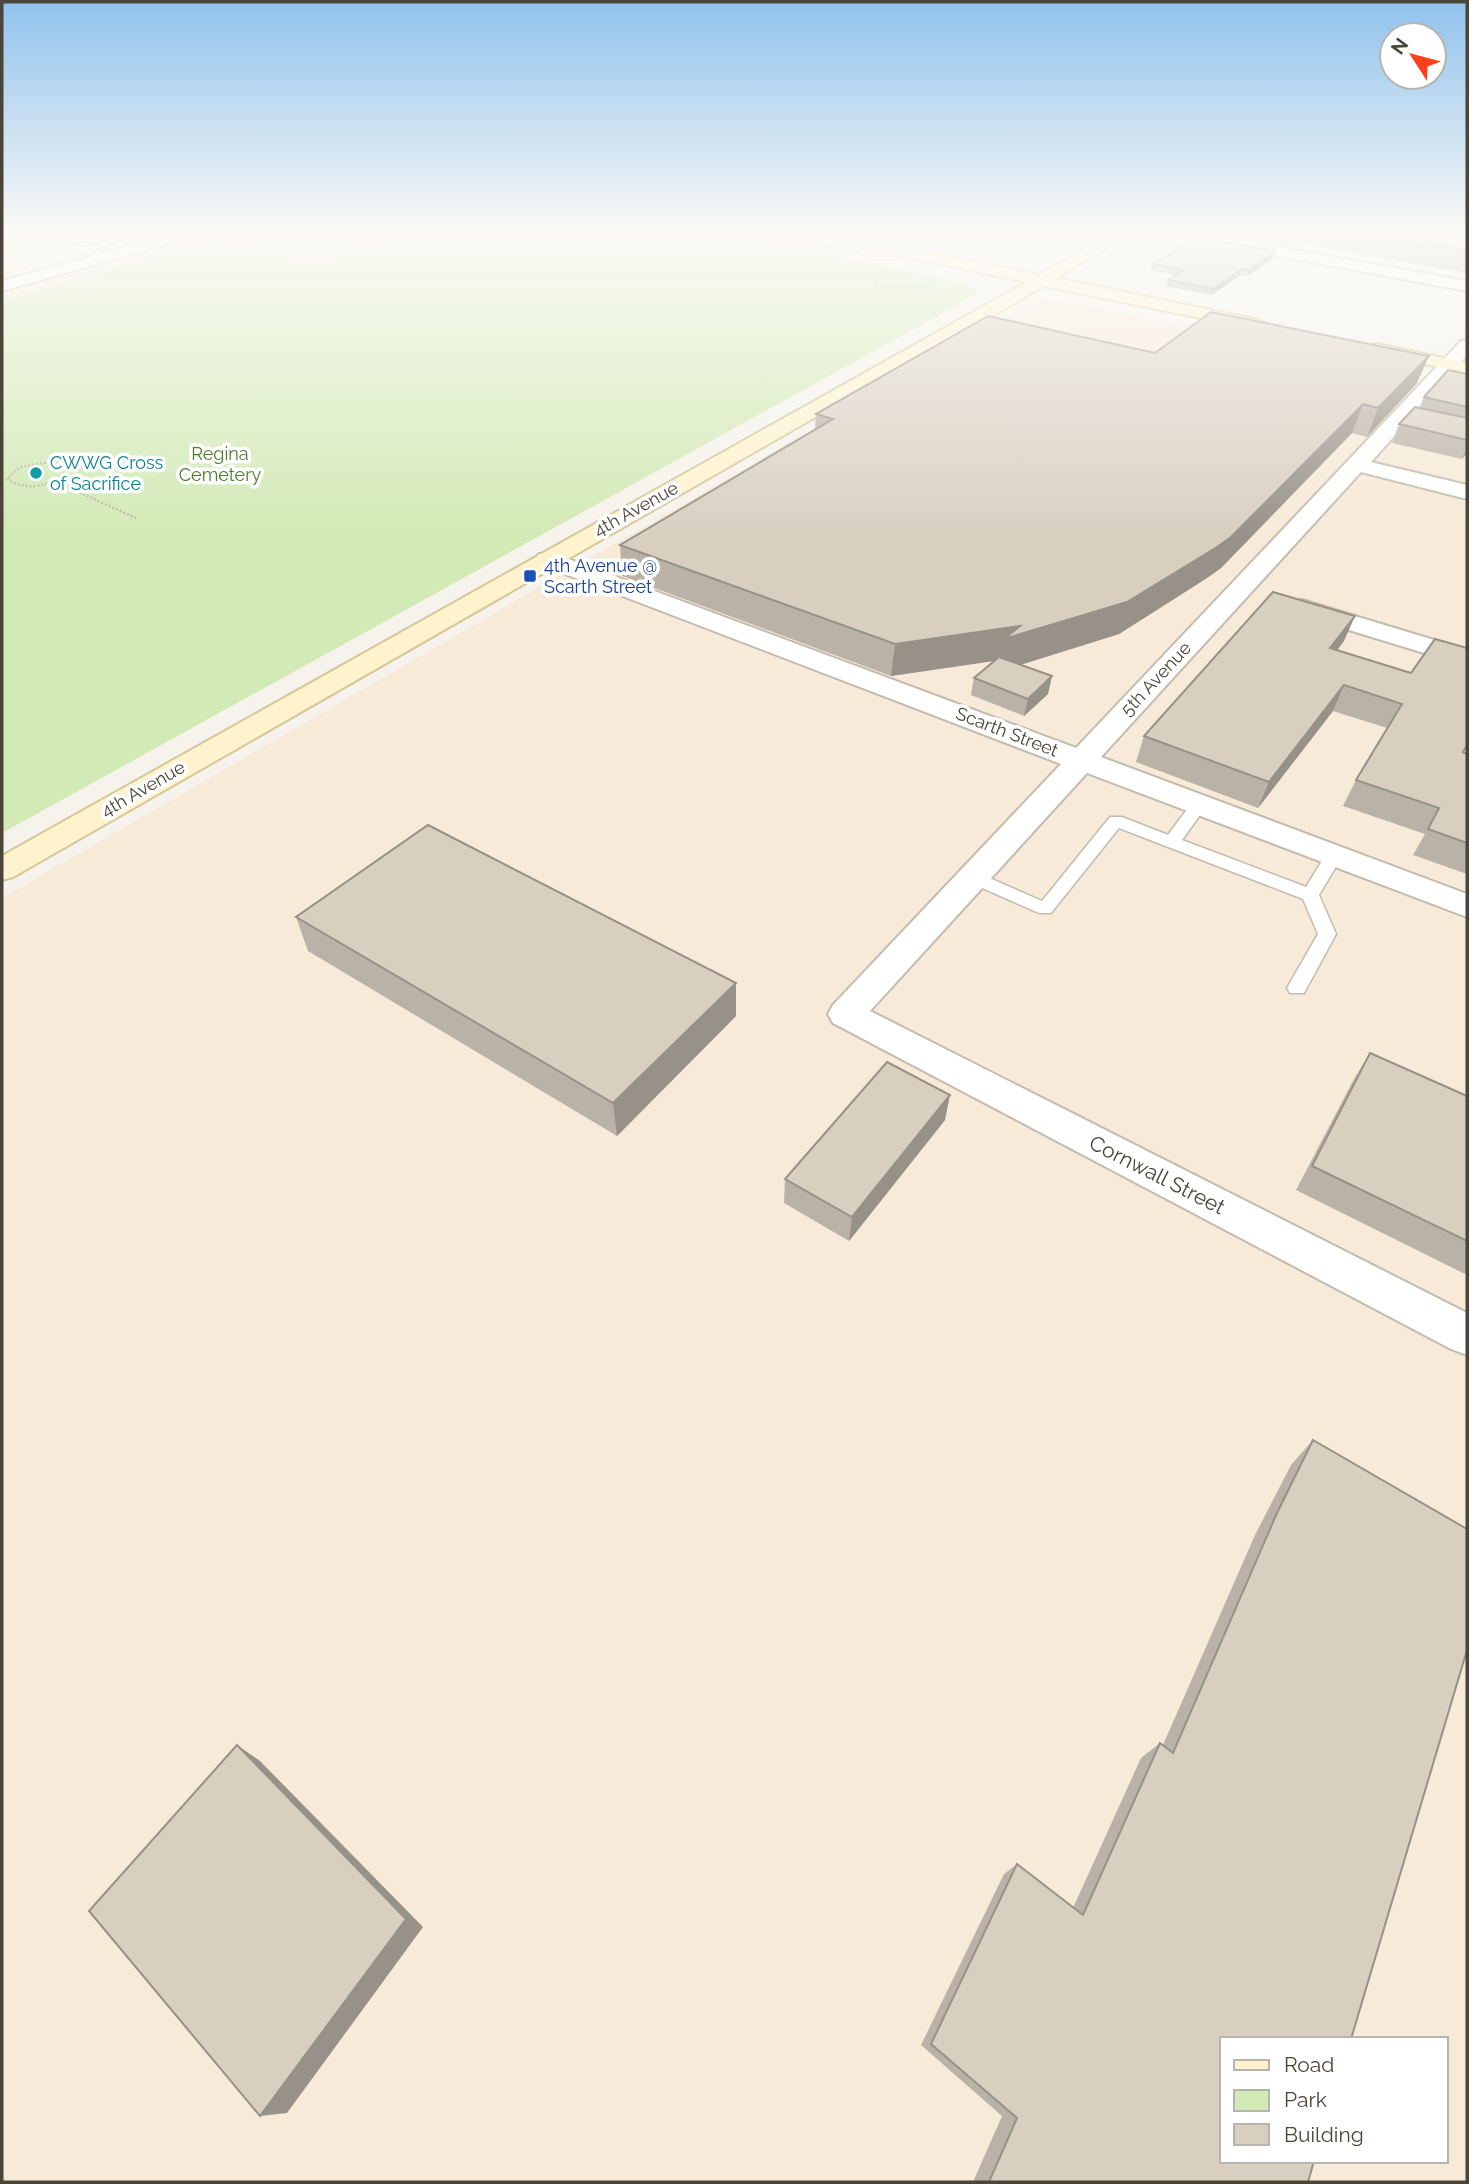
<svg xmlns="http://www.w3.org/2000/svg" width="1469" height="2184" font-family="Raleway,sans-serif">
<style>
.commercial{fill:#f7ead8;fill-rule:evenodd}
.green{fill:#d2eab5}
.parking{fill:#e5e3e0}
.lines{fill:none;stroke-linecap:round;stroke-linejoin:round}
.lane-casing{stroke:#c2bbae;stroke-width:3}
.street-casing{stroke:#c2bbae;stroke-width:4}
.secondary-casing{stroke:#d6c79b;stroke-width:4}
.path-far1{stroke:#c4b79f;stroke-width:2;stroke-dasharray:2 2;stroke-linecap:butt}
.path{stroke:#c4b79f;stroke-width:2.5;stroke-dasharray:2 2;stroke-linecap:butt}
.lane{fill:#fff;fill-rule:evenodd}
.street{fill:#fff;fill-rule:evenodd}
.secondary{fill:#fff3cd;fill-rule:evenodd}
.wall{fill:#bab2a6}
.shaded-wall{fill:#979187}
.building{fill:#d8cfc1;stroke:#979187;stroke-width:2}
.culture-dot{fill:#0f9aa8;stroke:#fff;stroke-width:2.5}
.transit-dot{fill:#1a4fb4;stroke:#fff;stroke-width:2.5}
.labels{text-anchor:middle;stroke-width:7;stroke-linejoin:round;paint-order:stroke}
.far-park-label{font-size:18px;fill:#4a7f2a;stroke:#fff}
.far-culture-label{font-size:18px;fill:#0d838f;stroke:#fff;text-anchor:start}
.far-street-label{font-size:18px;fill:#4b4439;stroke:#fff}
.far-transit-label{font-size:18px;fill:#164399;stroke:#fff;text-anchor:start}
.street-label{font-size:21px;fill:#4b4439;stroke:#fff}
</style>
<rect width="100%" height="100%" fill="#f6f3ec"/>
<path class="commercial" d="M2 232H416L314 265 214 239 2 301Z
M1044 300 1063 301 1467 388V2182H2V898L1029 304ZM1222 2039H1446V2161H1222Z"/>
<path class="green" d="M416 232H723L968 284 979 293 2 833V301L214 239 314 265Z"/>
<path class="parking" d="M848 232H1083L1022 266Z"/>
<g class="lines">
<g class="lane-casing">
<path id="lane" d="M19 232C41 230 60 246 82 247 103 248 123 230 145 232L92 250 109 255 106 260Z
M1200 799 1208 804 1182 840 1306 887 1328 851 1334 849 1343 855 1319 895 1336 934 1304 993H1290L1287 988 1318 934 1303 899 1119 828 1051 913H1039L966 881 963 877 966 873H978L1042 901 1110 817H1122L1168 835 1194 800Z"/>
</g>
<g class="street-casing">
<path id="street" d="M179 232H201L199 235 2 291V281Z
M1164 232H1193L1467 281V291L1171 236Z
M1467 340V355L1371 462 1467 485V499L1361 472 1101 757 1467 894V917L1087 773 870 1011 1467 1313V1355L1451 1349 833 1023 828 1014 833 1005 1061 764 539 564 535 559 539 554H555L1076 748 1461 341Z
M1302 600 1467 650V666L1293 613 1289 608 1293 603Z"/>
</g>
<g class="secondary-casing">
<path id="secondary" d="M774 232H800L869 245H895L1039 275 1114 232H1131L1129 235 1056 278 1259 320 1268 325 1259 330 1044 286 13 877 2 880V856L1027 282 895 255H869L781 236Z
M1377 344 1467 363V373L1371 353 1368 349 1371 345Z"/>
</g>
<path class="path-far1" d="M876 287 932 288"/>
<path class="path" d="M50 462 62 464 67 469C53 487 26 492 7 479L20 467Z
M54 481 138 519"/>
<use href="#lane" class="lane"/>
<use href="#street" class="street"/>
<use href="#secondary" class="secondary"/>
</g>
<path class="wall" d="M1214 232H1467V273L1295 242 1288 246 1213 233Z
M1275 251 1273 258 1248 276 1240 275 1212 295 1166 286 1168 280 1175 275 1151 270 1152 264Z
M1155 353 1417 383 1367 437 1352 433 1221 568 1207 578 1119 634 1020 665 1048 694 1024 716 971 695 974 678 994 661 891 676 622 576 620 545 815 429 816 414Z
M1467 374V453L1462 459 1392 443 1399 424 1419 408 1424 397Z
M1344 641 1337 650 1463 752 1467 754V874L1413 855 1425 834 1343 806 1356 780 1387 728 1333 711 1258 808 1136 762 1144 736Z
M296 917 736 983V1016L617 1136 308 951Z
M1370 1053 1467 1096V1275L1296 1190 1354 1079Z
M945 1120 849 1241 784 1203 785 1179Z
M1313 1440 1308 2182H973L1002 2116 921 2045 1004 1874 1017 1864 1073 1908 1141 1758 1160 1743 1163 1745 1255 1535 1291 1465Z"/>
<path class="shaded-wall" d="M1293 232H1298L1295 242 1288 246Z
M1275 251 1273 258 1248 276 1249 270Z
M1242 269 1240 275 1212 295 1213 289Z
M1429 356 1417 383 1367 437 1378 408Z
M1363 404 1352 433 1221 568 1207 578 1119 634 998 672 1000 660 891 676 895 644 1020 626Z
M1467 447V453L1462 459Z
M1355 616 1344 641 1320 673 1330 648Z
M1052 676 1048 694 1024 716 1028 699Z
M1344 685 1333 711 1258 808 1269 782Z
M736 983V1016L617 1136 613 1103Z
M950 1095 945 1120 849 1241 852 1217Z
M237 1745 260 1761 423 1927 287 2113 260 2116Z"/>
<path class="building" d="M1359 232H1449L1467 235V250Z
M1198 237 1275 251 1249 270 1242 269 1213 289 1168 280 1183 270 1152 264Z
M1211 312 1429 356 1378 408 1363 404 1231 537 1217 547 1127 602 1004 639 1020 626 895 644 620 545 833 419 816 414 988 316 1155 353Z
M1448 370 1467 374V407L1424 397Z
M1415 407 1467 418V440L1399 424Z
M1273 592 1355 616 1330 648 1411 673 1435 639 1467 648V745L1463 752 1467 754V843L1428 829 1439 808 1356 780 1402 704 1344 685 1269 782 1144 736Z
M999 657 1052 676 1028 699 974 678Z
M428 825 736 983 613 1103 296 917Z
M1370 1053 1467 1096V1241L1312 1166Z
M887 1062 950 1095 852 1217 785 1179Z
M1313 1440 1467 1529V1650L1351 2039H1222V2161H1314L1308 2182H989L1017 2118 931 2044 1017 1864 1083 1915 1160 1743 1173 1753 1277 1513Z
M237 1745 406 1919 260 2116 89 1911Z"/>
<linearGradient id="sky" x2="0" y2="1"><stop stop-color="#8fc1ec"/><stop offset="0.43" stop-color="#fbfaf6"/><stop offset="1" stop-color="#fbfaf6" stop-opacity="0"/></linearGradient>
<rect width="1469" height="537" fill="url(#sky)"/>
<circle class="culture-dot" cx="36" cy="473" r="7"/>
<rect class="transit-dot" x="523" y="569" width="14" height="14" rx="3.5"/>
<g class="labels">
<g class="far-park-label">
<text x="220" y="460">Regina<tspan x="220" dy="21">Cemetery</tspan></text>
</g>
<g class="far-culture-label">
<text x="50" y="469">CWWG Cross<tspan x="50" dy="21">of Sacrifice</tspan></text>
</g>
<g class="far-street-label">
<text transform="translate(636 509) rotate(-29)" y="6">4th Avenue</text>
<text transform="translate(1156 679) rotate(-47)" y="6">5th Avenue</text>
<text transform="translate(1007 732) rotate(21)" y="6">Scarth Street</text>
<text transform="translate(143 789) rotate(-30)" y="6">4th Avenue</text>
</g>
<g class="far-transit-label">
<text x="544" y="572">4th Avenue @<tspan x="544" dy="21">Scarth Street</tspan></text>
</g>
<g class="street-label">
<text transform="translate(1157 1175) rotate(27)" y="7">Cornwall Street</text>
</g>
</g>
<rect width="1469" height="2184" fill="none" stroke="#4b4439" stroke-width="7"/>
<rect x="1220" y="2037" width="228" height="126" fill="#ffffff" stroke="#b7b4b0" stroke-width="2"/>
<rect x="1234" y="2060" width="35" height="10" fill="#fff3cd" stroke="#b7b4b0" stroke-width="2"/>
<text x="1284" y="2072" font-size="21" fill="#4b4439">Road</text>
<rect x="1234" y="2090" width="35" height="21" fill="#d2eab5" stroke="#b7b4b0" stroke-width="2"/>
<text x="1284" y="2107" font-size="21" fill="#4b4439">Park</text>
<rect x="1234" y="2124" width="35" height="21" fill="#d8cfc1" stroke="#b7b4b0" stroke-width="2"/>
<text x="1284" y="2142" font-size="21" fill="#4b4439">Building</text>
<g transform="translate(1413 56) rotate(306)"><circle r="33" fill="#ffffff" stroke="#b7b4b0" stroke-width="2"/>
<path d="M0-5L12 26L0 18L-12 26Z" fill="#fc3f1d"/>
<text y="-10" font-size="19" font-weight="bold" text-anchor="middle" fill="#4b4439">N</text>
</g>
</svg>
